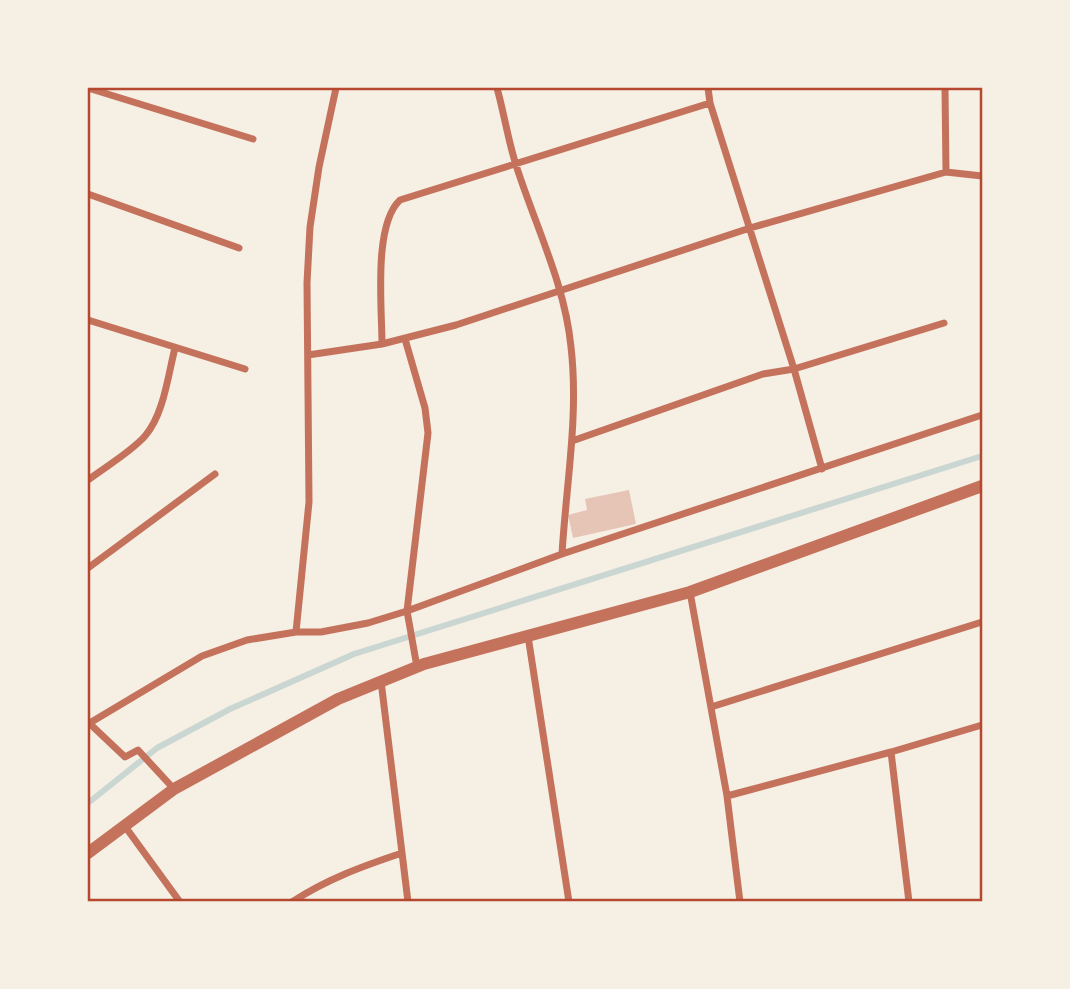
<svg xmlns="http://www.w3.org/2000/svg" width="1070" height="989" font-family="'Asap Condensed',sans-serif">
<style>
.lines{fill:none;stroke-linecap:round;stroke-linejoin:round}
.stream{stroke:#c9d6d2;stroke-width:6}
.building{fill:#e6c5b7}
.minor{stroke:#c5725c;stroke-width:7}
.tertiary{stroke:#c5725c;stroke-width:12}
.neatline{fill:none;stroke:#b5482f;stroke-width:2.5}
</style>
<rect width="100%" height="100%" fill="#f6efe4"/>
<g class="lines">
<path class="stream" d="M88 803 157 748 230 709 354 654 982 456"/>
</g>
<path class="building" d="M629 490 636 524 573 538 568 515 587 510 585 499Z"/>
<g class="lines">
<path class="minor" d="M88 88 253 139
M497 88C504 113 508 140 516 165 535 225 565 284 571 347 579 416 566 485 562 554
M708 88 710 103
M945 88 946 172
M88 194 239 248
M88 320 245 369
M405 339 425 408 428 433 407 611 417 667
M382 344C382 308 373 225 400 200L710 103 794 369 822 469
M308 355 382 344 456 325 750 228 946 172 982 176
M572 441 763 374 794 369 944 323
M88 480C105 467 131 452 145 436 164 414 168 375 175 348
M88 568 215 474
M690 592 727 796 740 902
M296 632 309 502 307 283 310 227 319 167 336 88
M528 636 569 902
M381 681 408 902
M711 707 982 622
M88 722 125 757 138 750 174 789
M88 724 202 656 247 640 296 632H321L368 623 407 611 562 554 982 415
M727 796 891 752
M124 825 180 902
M292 902C327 879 363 866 402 853
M909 902 891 752 982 725"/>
<path class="tertiary" d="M88 853 174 789 338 699 424 664 690 592 982 486"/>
</g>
<rect width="1070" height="989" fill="none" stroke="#f6efe4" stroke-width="178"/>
<rect x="89" y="89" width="892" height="811" class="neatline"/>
</svg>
